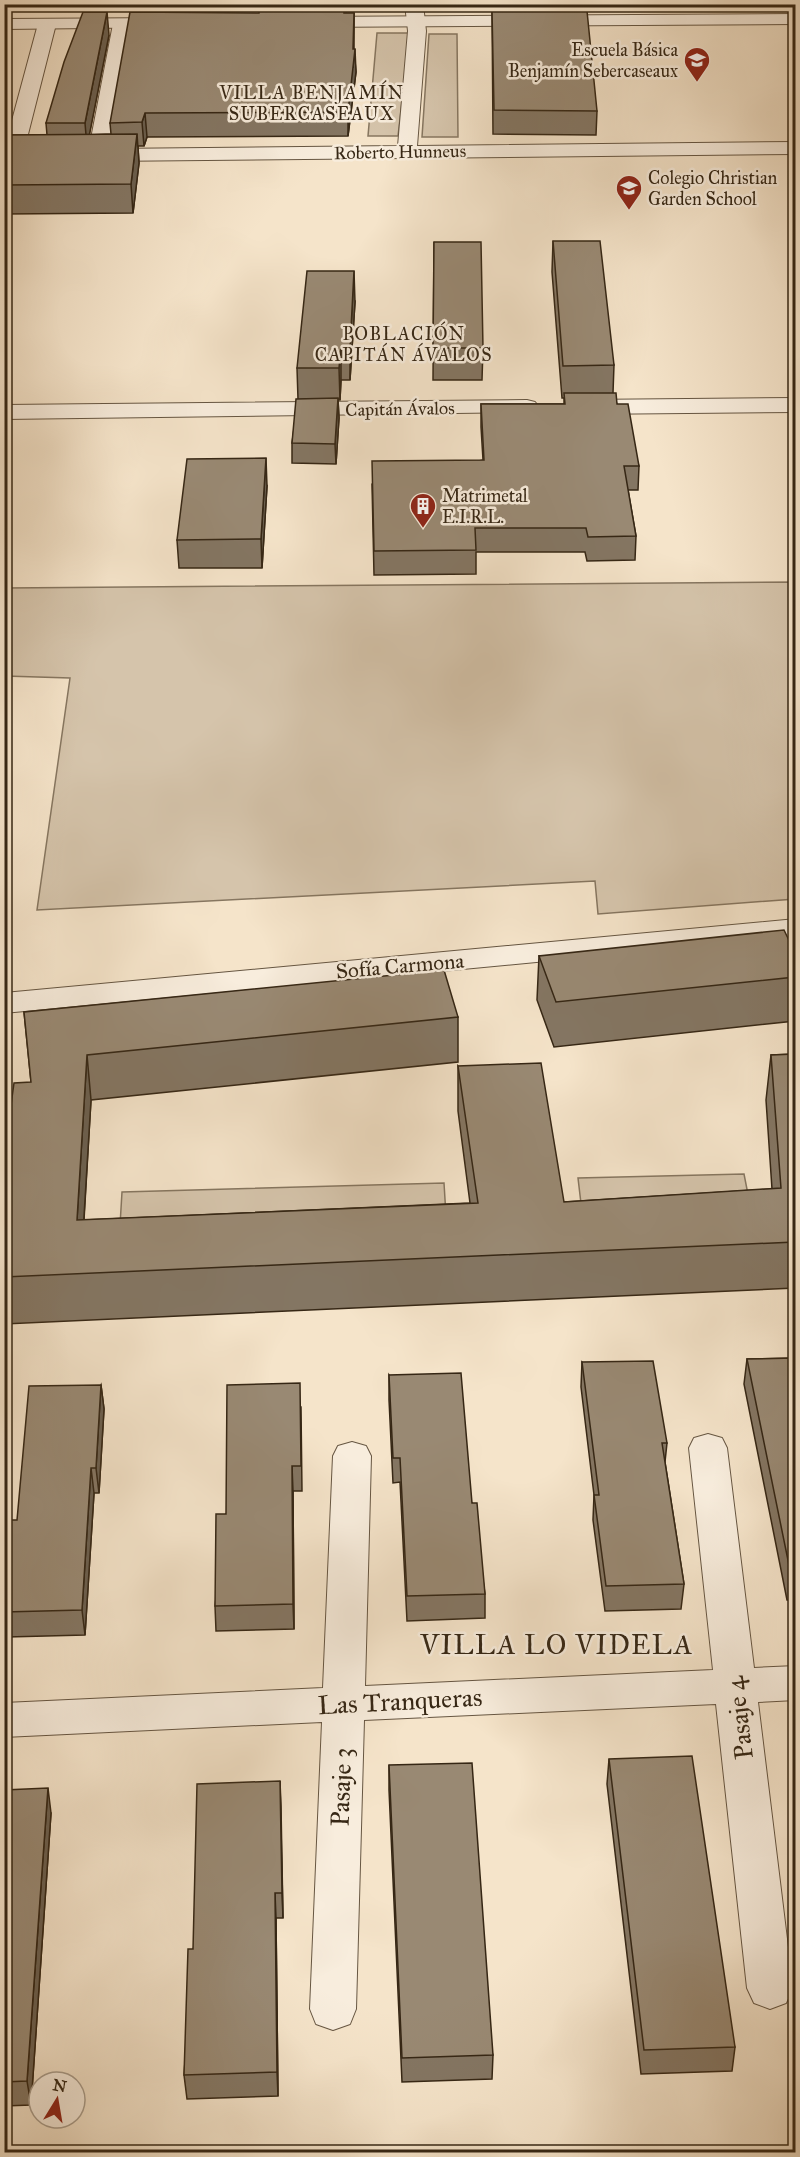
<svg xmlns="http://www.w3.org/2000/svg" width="800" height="2157" font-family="'IM FELL Great Primer',serif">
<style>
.green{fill:#d5c4ab;stroke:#867660;stroke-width:1.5}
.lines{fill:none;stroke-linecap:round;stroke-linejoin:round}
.minor-casing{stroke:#665642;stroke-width:2}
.tertiary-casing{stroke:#665642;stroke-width:2}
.minor{fill:#f8eddd;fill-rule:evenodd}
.tertiary{fill:#f8eddd;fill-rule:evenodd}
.wall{fill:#847663;stroke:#362715;stroke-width:1.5}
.shaded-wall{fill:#6b6050;stroke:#362715;stroke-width:1.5}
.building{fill:#998973;stroke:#362715;stroke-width:1.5}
.labels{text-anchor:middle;stroke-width:5;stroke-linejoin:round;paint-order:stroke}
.far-poi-label{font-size:18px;fill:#362715;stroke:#f8eddd;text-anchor:start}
.far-neighbourhood-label{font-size:18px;letter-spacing:1.5px;fill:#362715;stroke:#f8eddd}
.far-street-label{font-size:18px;fill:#362715;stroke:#f8eddd}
.street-label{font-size:21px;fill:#362715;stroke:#f8eddd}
.near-street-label{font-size:26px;fill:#362715;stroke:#f8eddd}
.near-neighbourhood-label{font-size:27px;letter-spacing:1.5px;fill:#362715;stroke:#f8eddd}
</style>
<rect width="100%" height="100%" fill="#f5e4ca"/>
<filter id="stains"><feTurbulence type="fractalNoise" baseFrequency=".00333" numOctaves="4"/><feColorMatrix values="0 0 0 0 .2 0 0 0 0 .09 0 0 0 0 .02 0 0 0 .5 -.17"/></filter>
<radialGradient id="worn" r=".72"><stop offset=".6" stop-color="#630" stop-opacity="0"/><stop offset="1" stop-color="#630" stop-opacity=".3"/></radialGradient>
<path class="green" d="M377 33H410L398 136H368Z
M429 34H457L458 137H422Z
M795 582V899L598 914 595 881 37 910 70 678 5 676V588Z
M744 1174 754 1225 584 1229 578 1178Z
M444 1183 447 1232 119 1242 122 1192Z"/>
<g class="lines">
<g class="minor-casing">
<path id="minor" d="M405 4H423L426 31 417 146 796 142V154L4 162V150L38 24 47 19 56 24 24 150 89 149 113 24 122 19 131 24 109 149 398 146 408 31Z
M796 398V412L584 414 576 412 572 407 576 402 584 400Z
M527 400 535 402 539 407 535 412 4 419V405Z
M796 919V937L4 1013V993Z
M708 1434 722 1438 727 1448 754 1668 796 1666V1700L758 1702 793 1988 786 2003 770 2009 754 2003 747 1988 716 1704 364 1720 356 2009 350 2024 333 2030 316 2024 310 2009 322 1722 4 1737V1703L323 1688 333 1456 338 1446 352 1442 366 1446 371 1456 365 1686 713 1670 689 1448 694 1438Z"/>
</g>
<g class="tertiary-casing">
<path id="tertiary" d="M796 14V24L309 27 300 22 309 17Z
M174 18 180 19 183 23 180 27 4 29V19Z"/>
</g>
<use href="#minor" class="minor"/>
<use href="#tertiary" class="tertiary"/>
</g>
<path class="wall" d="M263 4H347L346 13H354V49L356 72 348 136 147 137 144 146H138L139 163 133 213 4 214V135H47L46 123 109 35 89 135 111 134 110 123 259 13 263 7Z
M492 10 597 111 596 135 493 134Z
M553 241 614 365 613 393 639 466 638 490H628L636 536 635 560 587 561 585 552H476V574L374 575 372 484 483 460 481 427V404H564V398H562L552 272Z
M434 242 483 348 482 380H433Z
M355 302 350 380H341L340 400H338L339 418 336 464 292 463V443L298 399 297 368Z
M267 486 262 568H179L177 540Z
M795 953V1021L554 1047 537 1000 539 956Z
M24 1012 458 1017V1062L91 1100 84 1220 470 1203 458 1111V1066L564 1202 772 1189 766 1100 771 1055 795 1054V1288L4 1324V1156L31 1082Z
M795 1358V1600H787L744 1384 747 1359Z
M582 1362 667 1443 665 1462 684 1584 681 1609 605 1611 593 1520 594 1495 581 1387Z
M389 1375 472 1503 485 1594V1618L407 1621 400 1482 393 1483 389 1400Z
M101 1385 104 1409 99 1493H94L85 1635 7 1637 4 1621V1598Z
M301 1408 302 1491H293L294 1629 216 1631 215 1606 226 1514Z
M609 1759 735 2047 732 2071 641 2074 607 1784Z
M389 1765 493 2055 492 2079 402 2082 389 1790Z
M280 1781 283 1918H276L278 2096 187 2099 184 2075 193 1949Z
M4 1790 51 1813 31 2105 4 2106Z"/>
<path class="shaded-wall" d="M107 12 109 35 87 147 85 123Z
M354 13 353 68 355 49 356 72 348 136V112Z
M145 113 147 137 144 146 142 122Z
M137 134 139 163 133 213 131 184Z
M354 271 355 302 350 380V348Z
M341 348V380L340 400 339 368Z
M338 398 339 418 336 464 335 444Z
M266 458 267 486 262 568 261 539Z
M87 1055 91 1100 81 1266 77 1220Z
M101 1385 104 1409 99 1493 96 1468Z
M292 1466 293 1491 294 1629 293 1604Z
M91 1468 94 1493 85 1635 82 1610Z
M280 1781 281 1806 283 1918 282 1893Z
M48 1788 51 1813 31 2105 27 2081Z
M275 1893 276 1918 278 2096 277 2072Z"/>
<path class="building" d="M260 7H344V13H354L353 49H355L348 112 145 113 142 122 110 123 130 12 259 13Z
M492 10 587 11 597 111 494 110Z
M83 12H107L85 123H46L64 62Z
M137 134 131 184 4 185V135Z
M553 241H600L614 365 563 366Z
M434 242H481L483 348H433Z
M307 271H354L350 348H341L339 368H297Z
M564 393H616L617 404H628L639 466H624L636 536 588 537 586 528H475L476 550 374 551 372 461 484 460 481 404H565Z
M338 398 335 444 292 443 296 399Z
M266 458 261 539 177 540 187 459Z
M784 930 795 953V977L556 1002 539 956Z
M444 970 458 1017 87 1055 77 1220 478 1203 458 1066 541 1063 564 1202 781 1188 771 1055 795 1054V1242L4 1277V1156L14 1083 31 1082 24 1012Z
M795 1358V1575H791L747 1359Z
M653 1361 667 1443H662L684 1584 606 1586 594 1495H599L582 1362Z
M461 1373 472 1503H477L485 1594 407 1596 400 1458H393L389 1375Z
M300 1383 301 1466H292L293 1604 215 1606 216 1514H226L227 1385Z
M101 1385 96 1468H91L82 1610 4 1612V1598L11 1520H17L29 1386Z
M692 1756 735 2047 644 2050 609 1759Z
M472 1763 493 2055 402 2058 389 1765Z
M280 1781 282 1893H275L277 2072 184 2075 188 1949H193L197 1784Z
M48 1788 27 2081 4 2082V1790Z"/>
<defs>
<g id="school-pin" transform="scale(1.35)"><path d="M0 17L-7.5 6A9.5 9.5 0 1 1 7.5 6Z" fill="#8f2418" stroke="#f8eddd"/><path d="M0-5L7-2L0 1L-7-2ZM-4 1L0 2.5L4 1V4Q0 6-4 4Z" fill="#fff"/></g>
<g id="building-pin" transform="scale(1.35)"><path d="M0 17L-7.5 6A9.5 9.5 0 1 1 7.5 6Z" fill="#8f2418" stroke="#f8eddd"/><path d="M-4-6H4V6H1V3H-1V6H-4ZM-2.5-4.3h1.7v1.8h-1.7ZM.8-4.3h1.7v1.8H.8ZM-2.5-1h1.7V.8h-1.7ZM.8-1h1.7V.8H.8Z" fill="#fff"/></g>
</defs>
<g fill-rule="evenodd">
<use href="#school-pin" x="697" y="60"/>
<use href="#school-pin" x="629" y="188"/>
<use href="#building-pin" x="423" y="506"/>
</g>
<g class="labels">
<g class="far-poi-label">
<text x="678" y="56" text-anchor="end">Escuela Básica<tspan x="678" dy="21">Benjamín Sebercaseaux</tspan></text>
<text x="648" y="184">Colegio Christian<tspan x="648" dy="21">Garden School</tspan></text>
<text x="442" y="502">Matrimetal<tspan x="442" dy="21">E.I.R.L.</tspan></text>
</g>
<g class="far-neighbourhood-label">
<text x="312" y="99">VILLA BENJAMÍN<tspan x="312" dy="21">SUBERCASEAUX</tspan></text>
<text x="404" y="340">POBLACIÓN<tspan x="404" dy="21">CAPITÁN ÁVALOS</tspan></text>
</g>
<g class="far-street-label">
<text transform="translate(400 152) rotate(-1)" y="6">Roberto Hunneus</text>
<text transform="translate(400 409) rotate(-1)" y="6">Capitán Ávalos</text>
</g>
<g class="street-label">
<text transform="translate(400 966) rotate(-5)" y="7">Sofía Carmona</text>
</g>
<g class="near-street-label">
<text transform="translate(400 1701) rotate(-3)" y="9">Las Tranqueras</text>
<text transform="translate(739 1718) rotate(-97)" y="9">Pasaje 4</text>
<text transform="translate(341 1787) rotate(-88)" y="9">Pasaje 3</text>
</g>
<g class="near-neighbourhood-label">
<text x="557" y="1654">VILLA LO VIDELA</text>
</g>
</g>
<rect width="800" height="2157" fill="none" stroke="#f5e4ca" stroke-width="24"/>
<rect x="6" y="6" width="788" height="2145" fill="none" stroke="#362715" stroke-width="3"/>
<rect x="12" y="12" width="776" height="2133" fill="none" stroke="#362715" stroke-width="1.5"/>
<g transform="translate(57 2100) rotate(11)"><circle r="28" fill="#f8eddd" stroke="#aa9e8d" stroke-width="1.5"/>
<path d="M0-4.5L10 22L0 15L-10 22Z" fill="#8f2418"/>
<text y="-9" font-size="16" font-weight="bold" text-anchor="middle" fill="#362715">N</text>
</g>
<rect width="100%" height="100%" filter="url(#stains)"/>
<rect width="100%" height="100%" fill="url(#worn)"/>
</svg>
